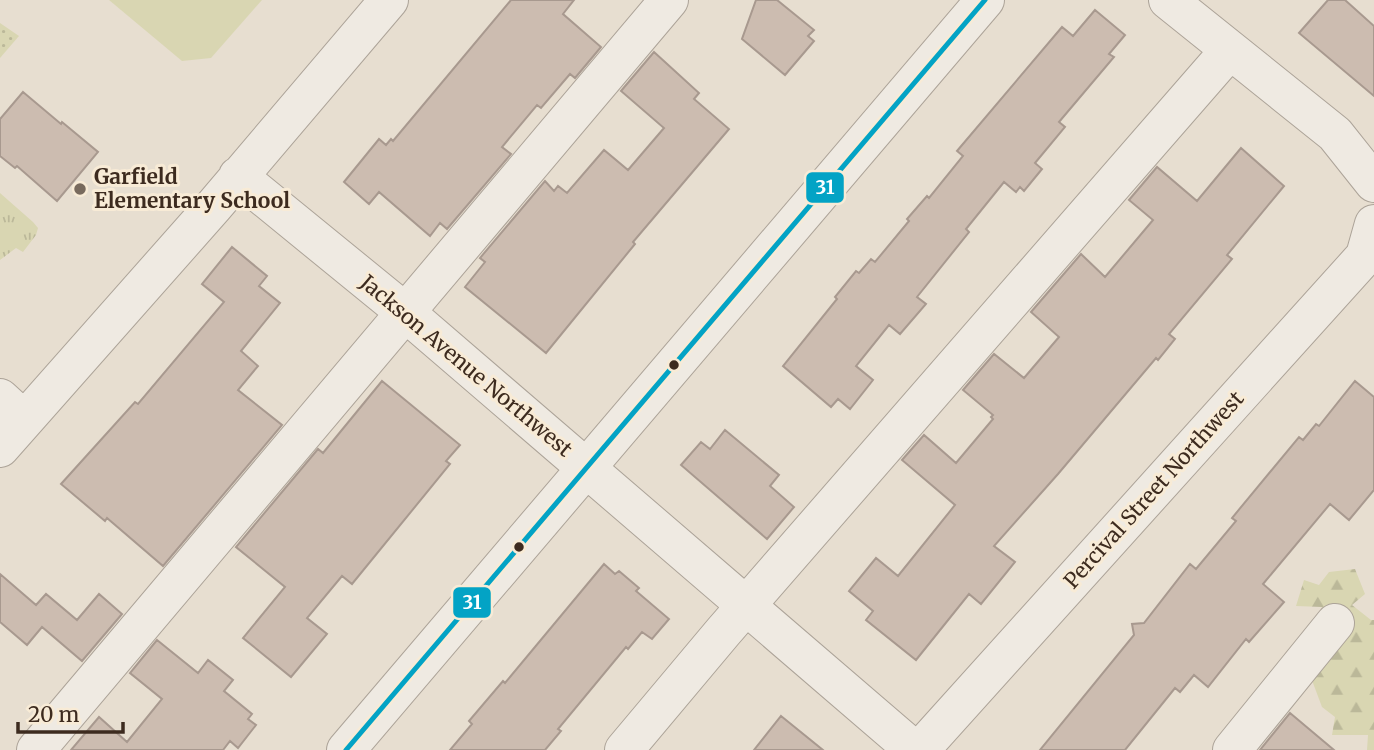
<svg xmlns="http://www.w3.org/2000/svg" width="1374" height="750" font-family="Merriweather,serif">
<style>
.grass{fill:url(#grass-dots)}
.forest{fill:url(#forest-firs)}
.park{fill:url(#park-tufts)}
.pitch{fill:#d9d6b2}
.building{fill:#ccbcb0;stroke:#a8998f;stroke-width:2}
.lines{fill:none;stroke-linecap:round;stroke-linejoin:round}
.minor-casing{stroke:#aca398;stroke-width:40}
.minor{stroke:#efeae2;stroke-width:38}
.bus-1-casing{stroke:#f8ebd6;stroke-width:10}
.bus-1{stroke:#03a3c5;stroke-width:5}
.poi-dot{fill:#786a5d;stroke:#f8ebd6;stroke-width:2.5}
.bus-dot{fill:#3d2b1f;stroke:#f8ebd6;stroke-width:2.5}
.labels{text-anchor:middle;stroke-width:6;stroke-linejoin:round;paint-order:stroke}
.poi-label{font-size:21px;font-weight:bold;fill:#3d2b1f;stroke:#f8ebd6;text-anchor:start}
.street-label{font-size:21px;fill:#3d2b1f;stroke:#f8ebd6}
.line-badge{stroke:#f8ebd6;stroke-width:2.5}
.badge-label{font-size:19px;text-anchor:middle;font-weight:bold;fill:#fff}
</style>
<defs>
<pattern id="grass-dots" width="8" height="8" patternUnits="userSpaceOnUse" patternTransform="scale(1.75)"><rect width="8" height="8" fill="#d9d6b2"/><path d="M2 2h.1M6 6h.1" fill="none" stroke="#bbb899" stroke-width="1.8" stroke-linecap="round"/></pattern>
<pattern id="forest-firs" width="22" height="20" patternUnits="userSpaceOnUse" patternTransform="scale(1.75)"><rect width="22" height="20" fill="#d9d6b2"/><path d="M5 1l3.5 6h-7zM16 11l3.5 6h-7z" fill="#bbb899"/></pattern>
<pattern id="park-tufts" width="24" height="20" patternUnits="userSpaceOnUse" patternTransform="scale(1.75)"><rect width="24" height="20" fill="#d9d6b2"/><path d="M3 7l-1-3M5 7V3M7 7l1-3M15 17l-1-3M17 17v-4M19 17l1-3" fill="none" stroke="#bbb899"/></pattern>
</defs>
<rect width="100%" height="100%" fill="#e7ded0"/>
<path class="grass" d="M0 23 19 36 0 58Z"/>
<path class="forest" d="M1355 569 1365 594 1352 605 1371 620H1374V750H1367L1368 735H1332L1335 717 1322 707 1310 675 1311 632 1322 607 1296 606 1304 580 1319 585 1329 572Z"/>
<path class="park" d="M0 193 33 222 38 228 36 235 23 252 16 248 0 260Z"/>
<path class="pitch" d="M109 0H262L211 58 182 61Z"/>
<path class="building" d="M511 0H574L563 14 601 47 575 78 570 74 541 108 537 105 502 147 511 154 447 229 440 223 430 236 379 192 369 204 344 182 379 139 386 145 391 139 393 141Z
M756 0H777L814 30 808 36 814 41 785 75 742 39Z
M1328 0H1345L1374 26V96L1299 33Z
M1095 10 1125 35 1109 54 1114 57 1059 122 1065 127 1035 163 1042 169 1024 191 1020 187 1016 192 1004 182 966 229 969 232 917 297 926 304 900 334 889 325 856 366 873 380 850 409 838 399 831 407 783 366 837 299 835 297 856 271 859 273 871 259 875 262 909 221 907 219 927 196 929 198 963 156 957 151 1062 27 1073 36Z
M654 52 699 93 694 99 729 129 633 242 635 244 546 353 465 287 485 262 480 258 545 181 554 191 558 186 567 193 604 150 628 170 664 128 621 91Z
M23 92 61 124 62 122 98 152 57 201 17 166 15 168 0 156V119Z
M1241 148 1284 186 1227 255 1232 259 1169 334 1175 339 1158 360 1156 358 1058 474 994 546 1015 562 981 604 969 594 916 660 866 620 873 611 849 591 876 558 898 576 955 505 902 460 924 435 956 463 993 419 991 417 993 415 963 390 994 354 1024 378 1059 337 1031 312 1081 254 1105 277 1153 220 1129 200 1157 167 1197 201Z
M232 247 267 276 259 286 280 303 241 351 258 366 238 390 282 425 163 566 107 518 105 521 61 484 135 402 138 404 224 302 202 284Z
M382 381 460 445 446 461 450 464 352 584 342 576 307 618 327 634 291 677 243 638 285 587 236 547 318 449 323 453Z
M1355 381 1374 397V490L1349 520 1330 504 1263 584 1284 602 1249 642 1246 639 1208 687 1194 675 1180 692 1175 688 1125 750H1040L1134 635 1132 624 1144 623 1190 564 1196 569 1236 521 1232 518 1299 437 1303 440 1316 424 1319 426Z
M725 430 779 475 770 486 794 507 767 539 681 465 701 442 710 449Z
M604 564 615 574 619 571 639 588 636 591 669 619 652 639 642 632 628 649 626 647 558 729 561 731 545 750H450L472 724 469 721 503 681 505 683Z
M0 574 36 605 46 594 77 620 99 594 122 614 82 661 42 627 27 645 0 622Z
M157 640 198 673 208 660 233 680 224 691 252 714 248 719 256 725 238 748 230 741 223 750H71L99 717 127 742 162 699 130 673Z
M1290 713 1334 750H1260Z
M781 716 823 750H754Z"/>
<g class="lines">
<g class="minor-casing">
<path id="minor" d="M1168 0 1335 134 1374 183
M238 176 406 313 914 750
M0 398 24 420
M0 448 214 206 389 0
M36 750 669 0
M346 750 985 0
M624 750 723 632 1229 51
M920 750 1365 256 1374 224
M1232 750 1335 623"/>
</g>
<use href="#minor" class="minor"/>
<g class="bus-1-casing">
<path id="bus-1" d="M346 750 985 0"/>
</g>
<use href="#bus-1" class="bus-1"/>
</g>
<circle class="poi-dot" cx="80" cy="189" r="7"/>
<g class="bus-dot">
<circle cx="674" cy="365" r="6"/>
<circle cx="519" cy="547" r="6"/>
</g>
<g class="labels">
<g class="poi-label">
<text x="94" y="184">Garfield<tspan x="94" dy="24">Elementary School</tspan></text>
</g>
<g class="street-label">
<text transform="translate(466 366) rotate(40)" y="7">Jackson Avenue Northwest</text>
<text transform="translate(1154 490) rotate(-48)" y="7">Percival Street Northwest</text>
</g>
</g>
<g class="line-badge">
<rect x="805" y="171" width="40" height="33" rx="7" fill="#03a3c5"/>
<rect x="452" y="586" width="40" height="33" rx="7" fill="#03a3c5"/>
</g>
<g class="badge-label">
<text x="825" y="194">31</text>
<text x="472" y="609">31</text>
</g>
<path d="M18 722v10h105v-10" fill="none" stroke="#3d2b1f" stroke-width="3.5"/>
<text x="28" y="722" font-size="21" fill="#3d2b1f" stroke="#f8ebd6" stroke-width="5" paint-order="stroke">20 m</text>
</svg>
